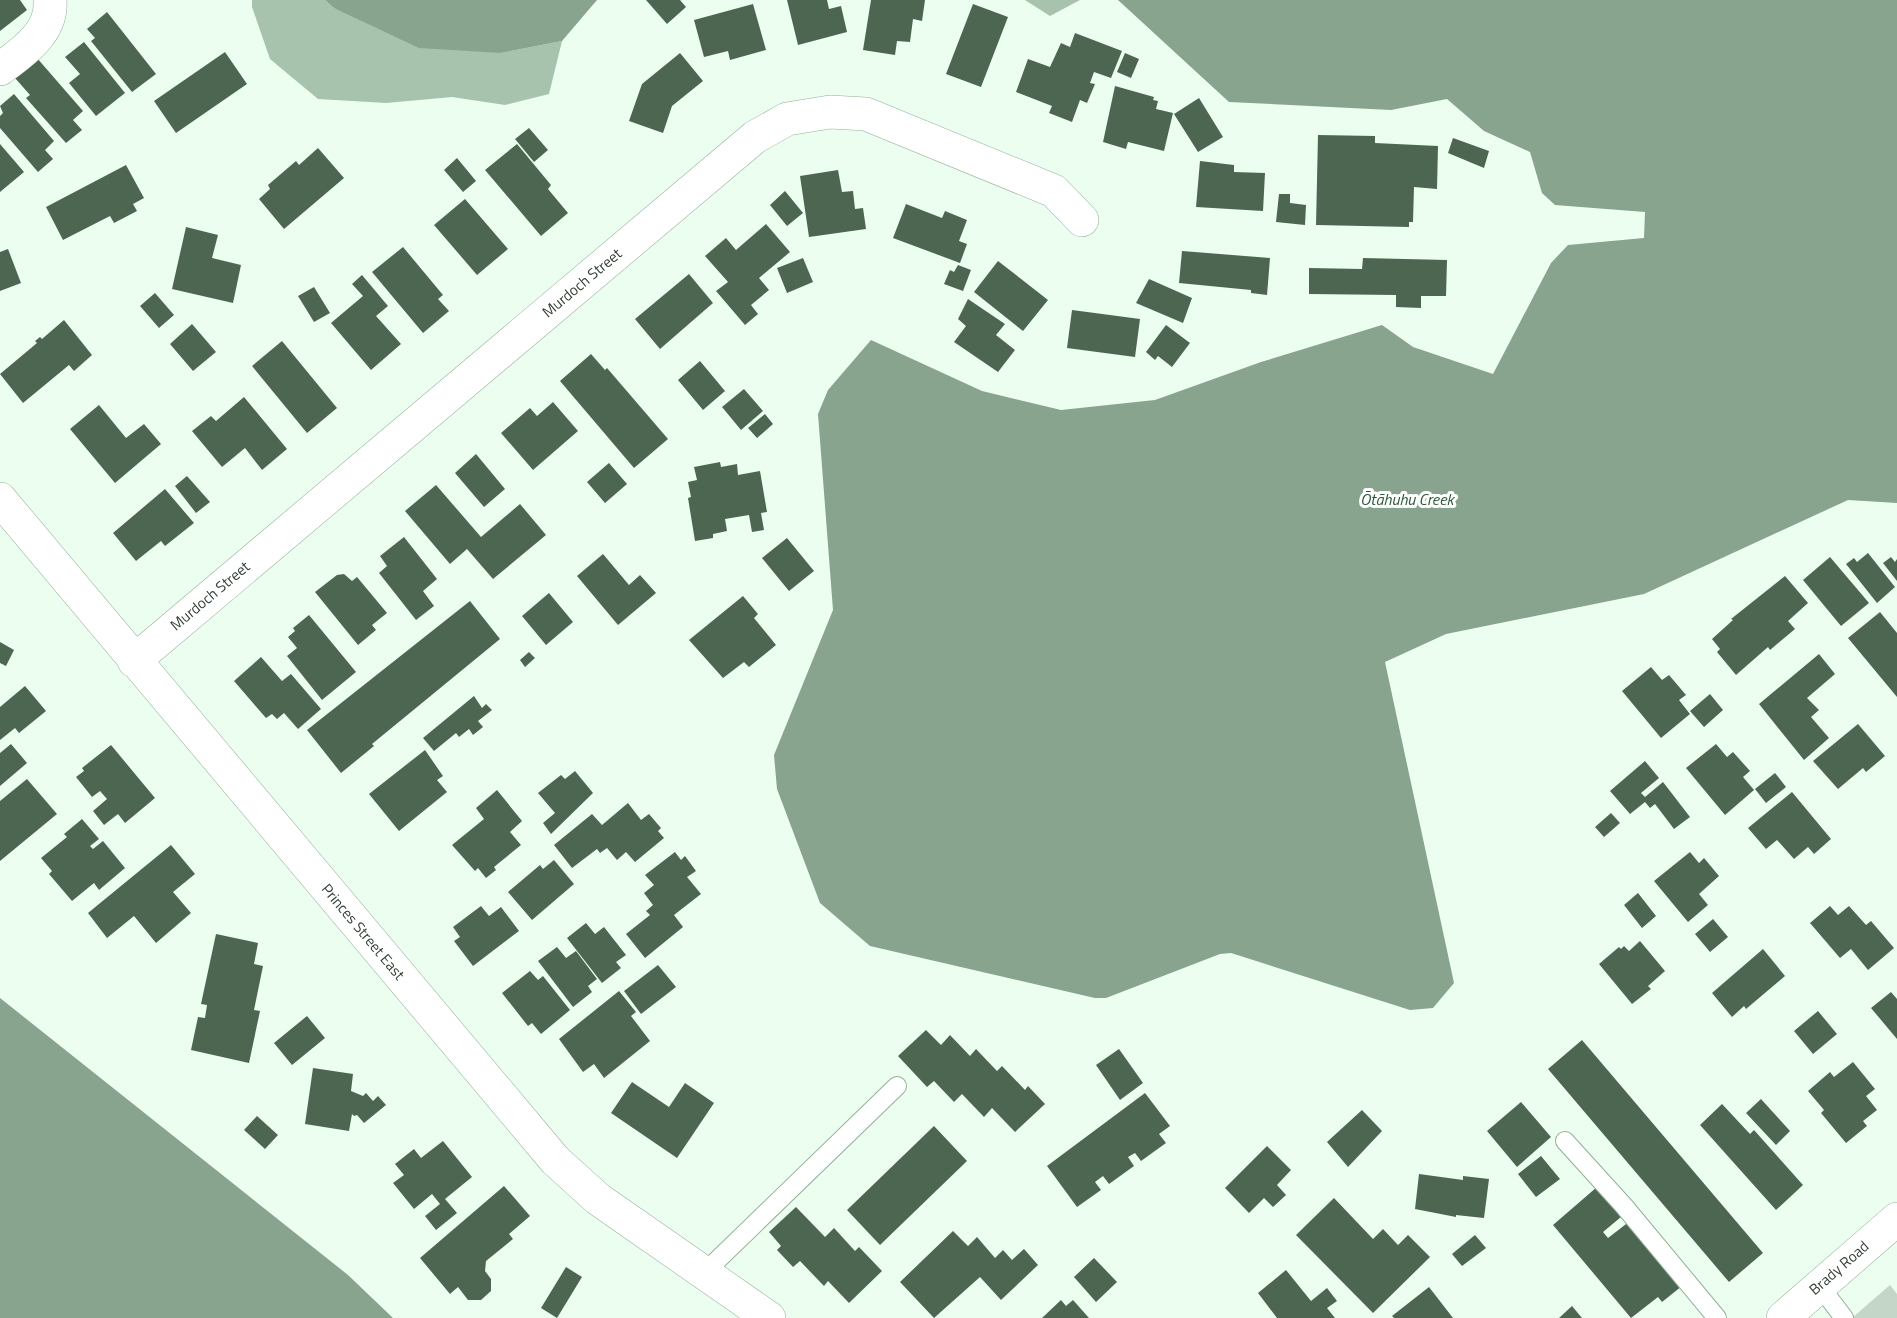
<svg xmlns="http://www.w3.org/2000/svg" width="1897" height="1318" font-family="'Titillium Web',sans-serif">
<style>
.green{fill:#c3d6c7}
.forest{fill:#a7c3ad}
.water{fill:#88a38e}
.building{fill:#4d6652}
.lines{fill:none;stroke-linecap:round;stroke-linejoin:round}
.service-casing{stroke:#91b097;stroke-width:20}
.minor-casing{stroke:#91b097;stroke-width:34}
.service{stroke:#fff;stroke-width:18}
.minor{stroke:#fff;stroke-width:33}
.labels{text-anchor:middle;stroke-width:6;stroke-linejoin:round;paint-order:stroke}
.street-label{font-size:15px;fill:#323f34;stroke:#fff}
.water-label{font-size:16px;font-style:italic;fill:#2a5737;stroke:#fff}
</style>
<rect width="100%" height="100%" fill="#ebfeef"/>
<path class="green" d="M1890 1285 1897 1294V1318H1852Z"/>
<path class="forest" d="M252 0H325L334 8 501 53 562 41 549 94 505 105 452 97 386 103 318 99 270 59 252 7Z
M1025 0H1080L1050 16Z"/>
<path class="water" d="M325 0H597L562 41 501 53 419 48 334 8Z
M1118 0H1897V503L1848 500 1644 594 1446 634 1385 662 1454 983 1433 1008 1410 1010 1231 953 1220 954 1106 998H1095L870 946 820 903 777 789 774 755 833 610 818 414 828 390 871 340 982 391 1061 410 1155 400 1261 362 1382 325 1413 347 1493 374 1551 263 1568 245 1644 238 1645 212 1555 205 1542 193 1530 152 1484 131 1447 99 1391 110 1229 102Z
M0 998 348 1275 393 1318H0Z"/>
<path class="building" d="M0 0H20L27 10 0 31Z
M646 0H680L686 7 667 24Z
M787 0H827L829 9 841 6 847 32 798 45Z
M871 0H925L922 21 913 19 910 42 897 41 895 55 863 50Z
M753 4 766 50 730 60 728 51 704 57 694 20Z
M973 4 1008 17 981 87 946 74Z
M107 12 156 74 132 92 91 41 95 38 87 29Z
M1075 33 1122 51 1111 78 1094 72 1090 83 1095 84 1087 103 1080 100 1072 122 1049 113 1052 106 1016 92 1028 59 1050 67 1061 43 1070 47Z
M84 42 125 93 96 116 69 83 80 74 65 57Z
M225 52 247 84 176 133 154 101Z
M680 53 703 81 672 106 663 133 629 121 642 84Z
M1125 53 1139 59 1131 78 1117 72Z
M37 58 83 111 73 120 82 130 66 143 26 98 30 95 15 78Z
M1115 86 1154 97 1153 100 1158 101 1156 109 1173 113 1164 151 1128 142 1126 149 1103 142Z
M14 94 54 141 45 150 53 159 38 172 0 128V116L3 113 0 106Z
M1199 98 1223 137 1198 152 1174 114Z
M529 128 548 150 534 162 515 139Z
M1318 135 1375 136V143L1438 146 1437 189 1414 187 1413 222H1409V227L1316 225Z
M1453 138 1489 151 1484 168 1448 153Z
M0 144 24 172 0 192Z
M517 144 551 185 548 189 568 213 541 236 485 170Z
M318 148 344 178 284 229 259 199 270 189 268 185 296 161 299 165Z
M457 158 476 181 463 192 444 170Z
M1200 161 1234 165V172L1265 173 1263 211 1196 207Z
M126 165 144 198 133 204 137 211 114 223 110 216 63 240 46 207Z
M838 170 842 192 853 191 855 209 863 208 866 229 809 237 800 176Z
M785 191 803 213 787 226 770 205Z
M1279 194H1290V203L1306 205 1305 225 1276 222Z
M465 199 508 249 477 275 434 225Z
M906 204 942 218 945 211 967 220 959 241 967 244 960 263 893 238Z
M766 224 790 252 759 278 769 290 751 305 758 314 745 325 716 291 728 282 705 256 726 238 736 250Z
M186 227 218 235 212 258 241 265 233 303 172 289Z
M403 247 443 295 438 299 449 311 423 333 372 272Z
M8 249 21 283 0 291V252Z
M1182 251 1270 258 1267 295 1251 293V290L1179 283Z
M803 258 813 282 787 293 777 268Z
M1363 258 1447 260 1446 296H1421V308L1396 307V295L1309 294V268L1362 269Z
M998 261 1048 300 1023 331 974 292Z
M958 265 971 270 963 291 944 284 950 270 954 272Z
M689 274 713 303 660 349 635 319Z
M362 275 388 306 376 316 401 344 371 370 331 323 363 296 352 284Z
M1149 279 1192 298 1183 323 1136 303Z
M314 287 330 313 314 322 298 296Z
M155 293 174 315 159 328 140 306Z
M968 299 1005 324 996 335 1015 350 998 372 954 342 966 326 958 319Z
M1072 310 1140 319 1135 357 1067 348Z
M64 320 92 355 74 371 69 365 23 403 0 374 37 343 35 341 40 337 42 339Z
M192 324 216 352 193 371 170 344Z
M1166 325 1190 343 1172 367 1158 356 1155 360 1146 352Z
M282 341 337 408 307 433 252 366Z
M591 354 605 370 607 368 668 439 634 468 560 381Z
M700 361 725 391 703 410 678 380Z
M744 389 763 411 741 430 722 407Z
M244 397 287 449 262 470 245 448 222 467 192 431 211 416 216 421Z
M553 402 578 431 533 470 501 433 530 408 537 416Z
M99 405 126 438 144 424 161 444 115 483 70 429Z
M765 414 773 424 757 438 748 428Z
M476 454 505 489 484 507 455 473Z
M720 462 721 467 737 464 738 475 760 471 767 512 761 513 764 530 752 532 749 515 725 519 727 531 713 534V538L695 541 688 498 691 497 688 482 697 480 694 467Z
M609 463 627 484 605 503 587 482Z
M187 476 210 502 196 513 175 486Z
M436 485 481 537 520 504 546 535 493 579 467 549 450 564 405 511Z
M165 489 194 523 165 546 161 541 136 561 113 533Z
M404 537 437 579 423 591 434 606 416 620 379 573 387 566 380 556Z
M787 538 814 571 789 591 762 558Z
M1868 553 1895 587 1877 603 1846 564 1854 558 1857 562Z
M603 554 629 585 640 575 656 593 618 625 577 576Z
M1830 557 1869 603 1841 626 1803 580Z
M1891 557 1895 562 1897 559V581L1883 563Z
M344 574 352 581 357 577 387 613 372 625 376 630 358 645 315 592 337 575Z
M1785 576 1808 603 1788 621 1795 629 1770 650 1768 647 1736 675 1717 652 1720 649 1712 639 1733 620 1731 619Z
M549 593 573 622 546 645 522 616Z
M743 596 758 614 754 618 776 645 749 667 744 662 723 678 689 640Z
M470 601 500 639 372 744 374 746 341 773 307 730Z
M1880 612 1897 633V697L1848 638Z
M309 615 356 672 322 700 287 656 297 648 288 637 295 631 293 628Z
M0 642 14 650 6 666 0 663Z
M529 652 535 658 525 667 520 660Z
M1819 654 1835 674 1807 698 1819 710 1811 717 1829 738 1804 760 1759 704Z
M261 657 282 681 291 674 321 709 298 729 284 713 277 719 272 714 266 718 234 681Z
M1651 667 1662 680 1669 675 1686 695 1679 700 1690 714 1661 738 1622 691Z
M25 686 46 711 19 733 15 728 0 740V707Z
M1710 694 1723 710 1704 727 1690 711Z
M474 696 482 708 486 704 492 710 478 721 483 727 473 735 469 729 459 737 456 733 434 751 423 738Z
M1858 724 1885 756 1866 772 1863 768 1838 789 1813 761Z
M11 744 27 763 0 786V753Z
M1716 744 1727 757 1733 752 1750 771 1743 777 1754 790 1725 815 1686 768Z
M111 745 155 798 125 823 118 814 104 825 93 811 107 799 100 791 92 797 76 777 84 771 82 768Z
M425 750 443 776 437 780 447 792 399 831 369 794Z
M1645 761 1659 778 1641 793 1645 797 1663 782 1690 817 1674 829 1655 804 1650 808 1645 802 1630 814 1610 791Z
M575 771 593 793 551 834 543 823 555 813 538 793 561 775 565 779Z
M1775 773 1786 787 1766 803 1755 789Z
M27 779 57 814 0 861V801Z
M497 790 522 821 510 832 521 845 494 867 496 870 486 878 478 868 475 871 452 845 484 819 476 808Z
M1792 792 1831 839 1814 854 1808 847 1794 859 1777 840 1766 849 1748 828Z
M628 803 641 820 649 814 661 828 658 831 664 838 635 862 626 852 617 860 607 848 600 853 597 849 572 868 554 845 592 814 602 825Z
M1611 813 1620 823 1604 837 1595 827Z
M82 819 99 839 90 846 93 849 103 841 125 868 99 890 94 883 72 901 49 874 52 871 41 858 67 837 64 834Z
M171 845 195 874 173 892 191 913 156 943 134 916 107 938 88 913Z
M675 852 681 860 685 856 696 871 687 877 701 894 674 915 683 927 645 958 626 934 650 915 646 911 653 905 644 893 654 885 645 875Z
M1690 852 1699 863 1704 858 1719 876 1699 894 1708 905 1688 922 1654 881Z
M554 860 574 884 532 920 508 892 540 865 543 869Z
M1638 893 1656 916 1642 928 1624 905Z
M481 906 489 916 501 907 519 931 473 966 454 941 460 937 453 927Z
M1830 906 1838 915 1849 906 1866 925 1871 921 1894 948 1868 970 1851 949 1840 958 1810 923Z
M1713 919 1728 937 1710 952 1695 934Z
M586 923 595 934 604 927 626 955 616 962 621 968 602 983 567 938Z
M216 934 258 943 254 964 263 966 254 1010 260 1011 249 1063 191 1050 198 1017 205 1018 207 1005 201 1004Z
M1640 941 1665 971 1648 986 1651 989 1632 1004 1599 964 1619 947 1621 949 1624 946 1629 951Z
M557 947 566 958 576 951 597 979 588 986 592 992 573 1007 538 961Z
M1763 949 1785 976 1746 1009 1744 1006 1732 1017 1712 993Z
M658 965 676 987 641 1014 624 991Z
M530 971 538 980 543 976 570 1010 541 1034 532 1023 528 1026 502 993Z
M619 991 636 1012 631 1016 650 1041 604 1078 594 1064 583 1072 559 1039Z
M1891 992 1897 999V1039L1871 1008Z
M1818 1011 1837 1034 1813 1054 1794 1031Z
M307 1016 325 1038 292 1065 274 1043Z
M926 1030 941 1045 950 1035 970 1056 976 1049 997 1071 1002 1066 1025 1090 1028 1086 1045 1104 1015 1132 992 1108 984 1117 962 1094 954 1102 934 1081 927 1087 898 1056Z
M1582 1040 1763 1253 1729 1282 1548 1069Z
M1119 1049 1143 1083 1120 1100 1096 1065Z
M1853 1062 1875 1089 1866 1096 1877 1110 1863 1121 1867 1126 1846 1143 1821 1113 1824 1110 1808 1091 1830 1072 1834 1077Z
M313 1068 353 1074 351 1091 363 1096 366 1093 373 1101 378 1096 386 1105 364 1123 357 1115 354 1116 352 1114 349 1131 305 1124Z
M632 1082 669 1107 685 1083 714 1103 677 1158 611 1113Z
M1145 1093 1170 1126 1159 1134 1166 1143 1141 1161 1135 1153 1128 1157 1134 1166 1109 1184 1103 1176 1095 1182 1101 1190 1077 1207 1047 1166Z
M1761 1099 1790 1131 1776 1145 1746 1113Z
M1521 1102 1551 1137 1517 1167 1487 1131Z
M1722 1104 1750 1134 1754 1130 1803 1185 1776 1210 1700 1125Z
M1362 1110 1382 1131 1348 1167 1327 1142Z
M257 1116 278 1135 265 1149 244 1130Z
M934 1126 967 1161 880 1245 847 1210Z
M443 1141 472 1177 445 1199 457 1213 436 1230 425 1216 440 1204 432 1194 414 1209 393 1183 404 1175 395 1164 414 1149 421 1158Z
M1267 1146 1291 1170 1277 1185 1286 1195 1273 1207 1264 1198 1249 1213 1225 1188Z
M1541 1156 1560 1179 1536 1197 1518 1174Z
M1419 1174 1463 1180V1176L1489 1179 1484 1218 1456 1215V1217L1415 1209Z
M504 1186 530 1216 509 1234 513 1239 486 1261 485 1271 491 1279V1291L481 1300H468L458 1287 450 1294 420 1258Z
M1597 1187 1621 1217 1603 1232 1608 1238 1630 1221 1682 1286 1662 1302 1658 1297 1631 1318 1553 1225Z
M1334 1198 1373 1239 1383 1229 1398 1245 1408 1235 1430 1257 1373 1313 1296 1235Z
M796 1207 825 1237 834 1228 855 1251 859 1247 882 1271 849 1303 828 1281 824 1286 800 1261 793 1267 777 1250 781 1246 769 1232Z
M953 1231 968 1246 977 1237 995 1258 1003 1250 1012 1260 1024 1249 1038 1265 1001 1300 980 1277 934 1318 900 1282Z
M1475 1235 1486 1248 1462 1266 1452 1254Z
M1094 1258 1117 1282 1096 1302 1074 1277Z
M566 1267 582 1277 557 1318 541 1308Z
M1286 1270 1311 1301 1327 1288 1337 1301 1327 1308 1335 1318H1277L1258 1293Z
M1429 1287 1453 1318H1394L1392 1316Z
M1061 1300 1066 1306 1073 1300 1089 1318H1042Z
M1572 1306 1582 1318H1559Z"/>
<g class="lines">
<g class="service-casing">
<path id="service" d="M1565 1141 1624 1206 1717 1318
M704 1273 897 1086
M1819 1285 1844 1318"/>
</g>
<g class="minor-casing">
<path id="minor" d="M0 69C23 52 53 32 50 0
M0 499 555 1160 598 1199 769 1318
M134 661 755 137 787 119 830 112 866 114 1054 191 1082 220
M1783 1318 1897 1219"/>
</g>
<use href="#service" class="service"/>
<use href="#minor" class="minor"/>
</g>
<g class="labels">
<g class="street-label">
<text transform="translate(582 283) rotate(-40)" y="5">Murdoch Street</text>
<text transform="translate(210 596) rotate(-40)" y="5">Murdoch Street</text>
<text transform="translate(363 932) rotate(50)" y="5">Princes Street East</text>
<text transform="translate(1839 1268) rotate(-41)" y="5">Brady Road</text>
</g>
<g class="water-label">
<text x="1407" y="505">Ōtāhuhu Creek</text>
</g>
</g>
</svg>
